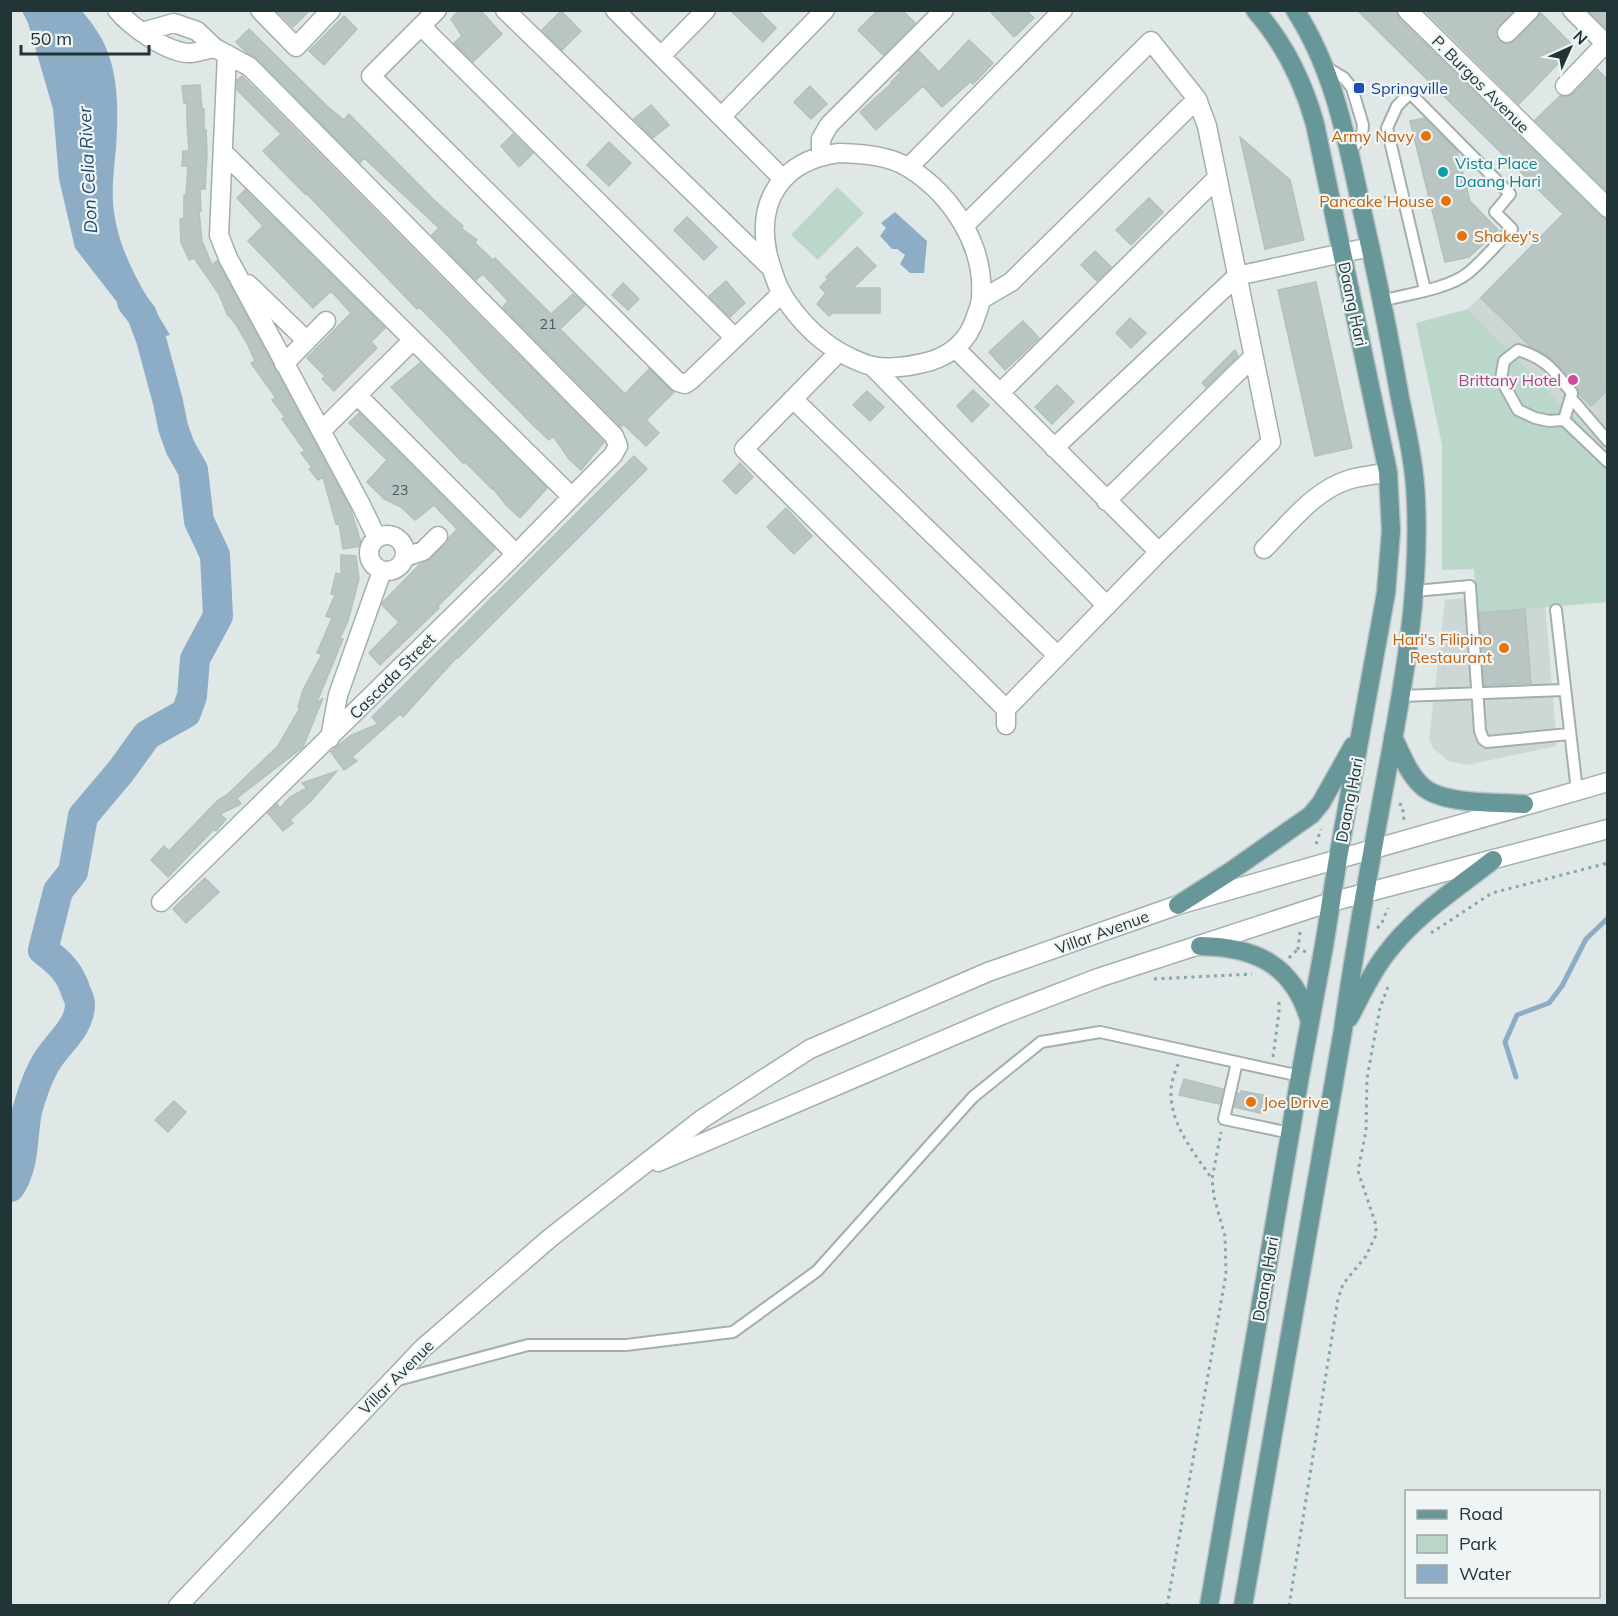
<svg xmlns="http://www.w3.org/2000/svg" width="1618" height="1616" font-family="Mulish,sans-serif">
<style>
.built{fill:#cdd8d6}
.green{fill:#bad7ca}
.water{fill:#8dadc7}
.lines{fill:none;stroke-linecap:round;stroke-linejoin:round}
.stream{stroke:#8dadc7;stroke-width:5}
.river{stroke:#8dadc7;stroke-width:30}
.building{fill:#b8c5c3;stroke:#b2c1bf;stroke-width:1.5}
.service-casing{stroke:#a3afae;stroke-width:14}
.minor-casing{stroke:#a3afae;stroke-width:21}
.tertiary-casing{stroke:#a3afae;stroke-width:21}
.primary-casing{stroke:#bdc2c3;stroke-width:21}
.path{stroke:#83a8a7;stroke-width:3;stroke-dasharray:3 4.5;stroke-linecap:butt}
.service{stroke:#fff;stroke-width:10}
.minor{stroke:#fff;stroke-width:18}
.tertiary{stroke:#fff;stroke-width:18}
.primary{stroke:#689799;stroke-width:18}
.transit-dot{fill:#1a4fb4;stroke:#eff5f4;stroke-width:2}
.food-dot{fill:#e8710a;stroke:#eff5f4;stroke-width:2}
.culture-dot{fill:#0f9aa8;stroke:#eff5f4;stroke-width:2}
.hotel-dot{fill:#d1479c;stroke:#eff5f4;stroke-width:2}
.labels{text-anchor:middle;stroke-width:4.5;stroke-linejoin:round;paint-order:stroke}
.number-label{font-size:14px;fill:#485959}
.street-label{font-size:16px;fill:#223536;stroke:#eff5f4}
.transit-label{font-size:16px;fill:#164399;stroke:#eff5f4;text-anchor:start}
.food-label{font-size:16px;fill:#c56008;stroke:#eff5f4;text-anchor:end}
.culture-label{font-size:16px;fill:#0d838f;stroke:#eff5f4;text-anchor:start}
.hotel-label{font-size:16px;fill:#b23c85;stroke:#eff5f4;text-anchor:end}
.water-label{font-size:18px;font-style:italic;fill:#244a6a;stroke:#eff5f4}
</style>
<rect width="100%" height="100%" fill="#dfe8e7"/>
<path class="built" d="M1551 225 1607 282V451L1468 309Z
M1544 589 1557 746 1467 765 1448 761 1433 748 1429 740 1445 600Z"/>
<path class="green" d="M837 187 864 213 818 260 791 235Z
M1468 309 1607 451V602L1477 613 1474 569 1442 570V445L1416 323Z"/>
<path class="water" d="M22 11H82C92 23 103 38 108 53 119 82 118 118 116 148 114 169 111 190 114 212 120 258 147 296 170 335L151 339 120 306 75 248 59 179 53 109 28 23Z
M895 212 927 241 924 273H910L900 264 905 255 897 249H892L880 236 886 228 881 223Z"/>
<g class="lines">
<path class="stream" d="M1516 1077 1505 1042 1517 1015 1549 1003 1562 986 1586 939 1608 918"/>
<path class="river" d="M10 1187C25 1165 22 1136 27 1111 31 1097 36 1081 43 1068 53 1046 79 1031 80 1005 80 1001 78 996 76 992 70 972 60 963 43 950L58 891 73 872 83 816 121 771 147 735 186 713 192 696 195 659 218 616 215 555 199 521 193 470 180 447 173 427 168 402 151 339 142 315 132 302"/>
</g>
<path class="building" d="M276 10H310L293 27Z
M459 10H480L502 34 473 62 454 43 462 36 451 19Z
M730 10H758L776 28 763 42Z
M878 10H902L915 23 883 55 858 30Z
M989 10H1026L1034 18 1014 37Z
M1357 10H1396L1399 18 1600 216 1608 219V390L1591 406 1579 394 1578 388 1554 361 1531 347 1481 298 1563 214Z
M1424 10H1514L1496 30 1499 40 1505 44 1515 41 1541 13 1574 47 1519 104Z
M1588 10H1608V30Z
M561 11 581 31 562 50 542 30Z
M344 16 357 29 324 65 309 51Z
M249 29 327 106 344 120 349 114 434 200 463 226 461 228 477 240 475 243 493 260 495 258 551 314 573 294 585 305 560 329 625 394 649 369 674 392 646 420 659 433 646 446 623 424 621 427 503 307 508 301 483 274 476 280 432 235 439 228 364 158 360 163 258 59 246 52 236 42Z
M969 40 993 63 973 84 970 82 942 107 923 86 876 130 860 112 892 83 891 82 901 72 899 71 919 51 939 72Z
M1597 69 1608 80V192L1535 120 1560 96 1568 97 1573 94Z
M242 76 604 442 581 470 569 459 553 436 549 440 534 426 480 371 448 336 419 307 417 309 306 193 305 194 263 151 281 134 237 90V80Z
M200 85 202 109H204V130H206L207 153 205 189H200L201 211H199L202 241 212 265 217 261 351 510 362 546 343 549 339 523 336 524 323 477 318 480 309 469 312 467 301 453 305 451 282 419 285 417 272 400 276 398 251 363 255 361 247 343 235 323 227 314 219 294 194 258 189 260 181 242 180 219 184 218V195H186L188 166H182L183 151H189L187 123V102L184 103 182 86Z
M810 86 827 104 811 119 794 102Z
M651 105 669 125 653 138 634 119Z
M1424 118 1457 151 1470 201 1498 230 1469 257 1445 262 1410 121Z
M513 134 533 153 519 167 501 146Z
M1240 137 1290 180 1304 240 1265 249Z
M609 142 631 163 609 186 587 165Z
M245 190 385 328 371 342 377 348 334 391 322 379 325 376 307 358 351 313 331 291 313 308 248 241 263 226 237 198Z
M1149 198 1163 212 1131 245 1116 230Z
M687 217 717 247 704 260 674 230Z
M857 247 876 266 853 288H880V313H832L829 316 817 304 826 293 820 287 828 279 826 277Z
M1095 251 1111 267 1097 281 1081 265Z
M726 281 745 303 730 317 709 296Z
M1316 282 1352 448 1315 456 1278 290Z
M623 283 639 299 628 310 612 295Z
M1130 318 1146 333 1131 348 1116 333Z
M1023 321 1039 338 1005 370 989 352Z
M1235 350 1238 356 1206 387 1202 383Z
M420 363 547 488 520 518 506 505 493 488 492 489 465 462 463 463 391 387Z
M1057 385 1074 402 1052 424 1035 407Z
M973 390 989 405 972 422 957 406Z
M867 391 884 407 870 421 853 405Z
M359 413 495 549 438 606 439 608 380 665 369 653 399 622 382 605 383 602 420 564 431 559 457 529 434 505 415 520 401 507 384 499 367 482 387 460 349 423Z
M634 456 647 469 458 658 457 657 403 717 400 714 352 757 357 761 344 770 331 752 350 736 378 724 372 717Z
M740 463 753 477 736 494 723 481Z
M786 508 812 536 794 554 767 527Z
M341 555 356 556 359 579 348 621 340 638 343 639 317 702 316 704 323 698 303 747 237 798 241 804 220 814 226 819 216 831 214 829 168 877 151 860 164 846 169 851 218 800 227 795 278 746 300 708 298 707 303 690 322 654 317 653 332 618 326 616 335 595 331 594 336 573 341 575Z
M1525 609 1531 683 1484 685 1479 613Z
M337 771 311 801 290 820 293 823 283 831 268 813 277 804 280 808 290 797 307 788 302 783Z
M205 878 219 892 186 923 173 909Z
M1184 1079 1223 1089 1220 1104 1179 1095Z
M1241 1091 1264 1095 1260 1113 1234 1107 1238 1093 1241 1094Z
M174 1101 186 1112 168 1132 155 1120Z"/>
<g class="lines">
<g class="service-casing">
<path id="service" d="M1326 67 1344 78 1352 88 1363 125 1362 136 1349 153
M1382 301C1407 294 1448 289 1468 273 1484 260 1497 243 1512 229L1495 212 1510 194 1410 93 1397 106 1387 128 1425 290
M1571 398 1608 441
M1564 420 1572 393C1554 371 1547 359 1518 350L1504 361 1501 379 1518 410 1535 418 1549 421 1564 420 1608 462
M1415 591 1470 586 1480 731 1483 739 1487 742 1569 734
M1556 610 1577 791
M1401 696 1564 690
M1237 1062 1224 1119 1290 1133
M394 1381 528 1345H626L733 1332 817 1271 973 1097 1041 1042 1100 1032 1300 1076"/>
</g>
<g class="minor-casing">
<path id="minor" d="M117 10C131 27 169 54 191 53 199 52 207 49 215 48
M260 10 296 47 331 10
M437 10 371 76 678 382 685 384 691 380 782 293
M505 10 771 268
M615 10 782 178
M1407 10 1608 208
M1572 10 1608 46
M421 26 735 338
M142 32 174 23 197 31 215 48 250 67 614 436 618 446 613 455 516 554 161 902
M1507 33 1530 10
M227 54 219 235 228 258 361 505 377 538
M661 56 706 10
M1565 86 1605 44
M721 117 825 10
M223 152 572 497
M839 153C862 154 889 155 909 168 952 195 985 246 981 297 981 305 977 312 975 319 968 340 952 354 931 361 912 366 892 370 873 366 866 365 858 361 851 358 823 345 799 321 782 294 775 282 772 269 768 256 755 200 783 160 839 153Z
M821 156V139L829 125 944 10
M909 167 1063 10
M964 226 1151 41 1197 99 1207 126 1271 442 1159 552 1006 709V725
M248 284 307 341
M982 299 1011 282 1197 99
M956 349 1159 552
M839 352 744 449 1006 709
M284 364 326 321
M872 366 1107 606
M1000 393 1216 179
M357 395 516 554
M793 399 1058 656
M321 431 413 340
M1054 448 1237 276 1370 247
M1106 501 1253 357
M369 553a18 18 0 1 1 36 0a18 18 0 1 1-36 0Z
M1264 549C1289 524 1315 489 1351 479 1362 476 1376 475 1388 472
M405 557 423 551 438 536
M330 738 338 695 382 571"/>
</g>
<g class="tertiary-casing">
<path id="tertiary" d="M658 1162 1002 1015 1098 978 1331 902 1608 829
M178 1606 423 1348 550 1238 702 1119 810 1049 988 972 1178 905 1608 782"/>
</g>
<g class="primary-casing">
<path id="primary" d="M1393 737C1401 753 1408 773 1421 785 1440 805 1497 802 1524 804
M1178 905 1231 871 1311 815 1321 803 1353 746
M1200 946C1256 947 1294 965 1310 1022
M1349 1018C1361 996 1371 973 1386 954 1414 916 1456 889 1493 860
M1209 1606 1300 1076 1324 946 1338 858 1386 593 1391 531 1388 472 1315 124C1303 81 1285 44 1255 10
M1243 1606 1343 1030C1355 943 1371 858 1387 772 1404 682 1420 593 1416 501 1415 467 1407 432 1400 398 1390 341 1379 285 1366 228 1349 154 1338 76 1295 10"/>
</g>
<path class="path" d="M1377 199 1391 196
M1399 804 1402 805 1404 820
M1316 844 1321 829
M1377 928 1381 925 1388 908
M1300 932 1298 949 1306 952
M1431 933 1492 893 1608 863
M1289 958 1298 949
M1154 979 1252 974
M1273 1057 1279 1012V998
M1178 1064C1175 1072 1171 1082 1171 1091 1170 1125 1194 1152 1212 1179
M1167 1606 1226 1274 1225 1236 1214 1197 1212 1179 1221 1132
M1289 1606 1338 1299 1343 1284 1366 1256 1376 1235V1225L1358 1171 1366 1131 1367 1078 1380 1008 1389 984"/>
<use href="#service" class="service"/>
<use href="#minor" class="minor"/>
<use href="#tertiary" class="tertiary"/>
<use href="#primary" class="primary"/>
</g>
<rect class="transit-dot" x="1353" y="82" width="12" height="12" rx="3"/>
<g class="food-dot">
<circle cx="1426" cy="136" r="6"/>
<circle cx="1446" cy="201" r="6"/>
<circle cx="1462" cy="236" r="6"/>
<circle cx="1504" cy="648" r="6"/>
<circle cx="1251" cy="1102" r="6"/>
</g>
<circle class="culture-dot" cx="1443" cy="172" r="6"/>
<circle class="hotel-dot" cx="1573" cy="380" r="6"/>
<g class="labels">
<g class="number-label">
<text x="548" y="329">21</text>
<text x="400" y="495">23</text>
</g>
<g class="street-label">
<text transform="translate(1481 84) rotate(45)" y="6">P. Burgos Avenue</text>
<text transform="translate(1353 304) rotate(78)" y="6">Daang Hari</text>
<text transform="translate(392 676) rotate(-45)" y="6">Cascada Street</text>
<text transform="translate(1349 800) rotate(-79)" y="6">Daang Hari</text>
<text transform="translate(1102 932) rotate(-20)" y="6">Villar Avenue</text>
<text transform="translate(1265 1279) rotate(-80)" y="6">Daang Hari</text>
<text transform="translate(396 1377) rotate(-45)" y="6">Villar Avenue</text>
</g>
<g class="transit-label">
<text x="1371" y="94">Springville</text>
</g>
<g class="food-label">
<text x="1414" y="142">Army Navy</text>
<text x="1434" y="207">Pancake House</text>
<text x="1474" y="242" text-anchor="start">Shakey's</text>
<text x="1492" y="645">Hari's Filipino<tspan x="1492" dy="18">Restaurant</tspan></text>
<text x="1263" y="1108" text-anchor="start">Joe Drive</text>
</g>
<g class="culture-label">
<text x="1455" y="169">Vista Place<tspan x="1455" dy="18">Daang Hari</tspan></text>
</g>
<g class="hotel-label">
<text x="1561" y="386">Brittany Hotel</text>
</g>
<g class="water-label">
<text transform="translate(88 170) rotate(-93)" y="6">Don Celia River</text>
</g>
</g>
<rect width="1618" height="1616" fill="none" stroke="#223536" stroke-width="24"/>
<rect x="1405" y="1490" width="195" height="108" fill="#eff5f4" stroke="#9da8a8" stroke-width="1.5"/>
<rect x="1417" y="1510" width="30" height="9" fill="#689799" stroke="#9da8a8" stroke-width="1.5"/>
<text x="1459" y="1520" font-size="18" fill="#223536">Road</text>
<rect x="1417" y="1535" width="30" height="18" fill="#bad7ca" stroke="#9da8a8" stroke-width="1.5"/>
<text x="1459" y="1550" font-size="18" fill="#223536">Park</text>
<rect x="1417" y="1565" width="30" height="18" fill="#8dadc7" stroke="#9da8a8" stroke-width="1.5"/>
<text x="1459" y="1580" font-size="18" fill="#223536">Water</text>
<g transform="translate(1570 48) rotate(45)" stroke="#eff5f4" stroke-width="4.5" paint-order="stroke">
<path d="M0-4.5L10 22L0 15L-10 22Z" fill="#223536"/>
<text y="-9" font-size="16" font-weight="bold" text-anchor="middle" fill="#223536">N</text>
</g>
<path d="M21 45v9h128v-9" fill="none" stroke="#223536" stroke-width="3"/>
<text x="30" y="45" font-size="18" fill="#223536" stroke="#eff5f4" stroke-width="4.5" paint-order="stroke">50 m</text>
</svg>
